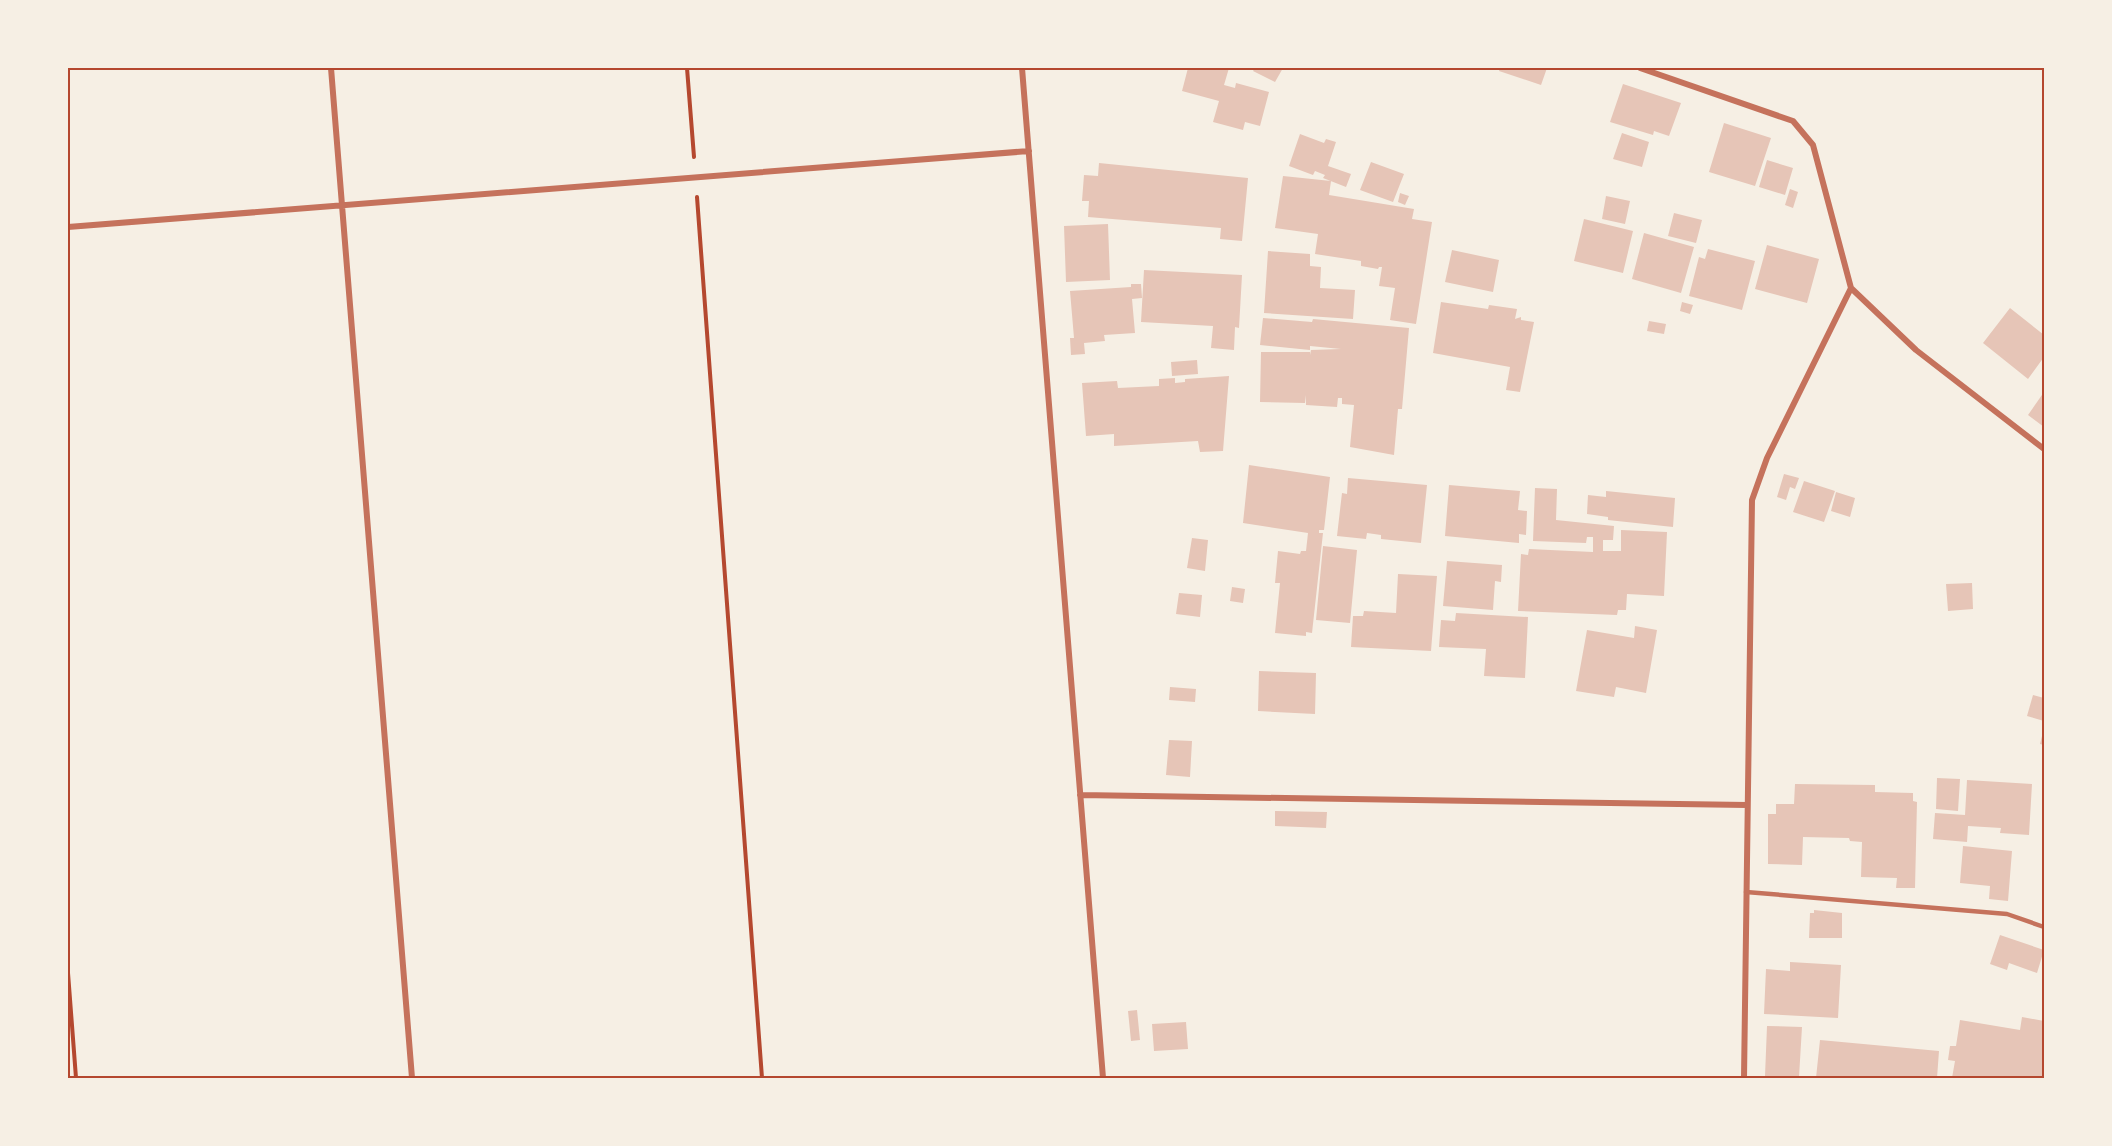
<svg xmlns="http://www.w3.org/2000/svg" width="2112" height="1146" font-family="Commissioner,sans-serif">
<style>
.building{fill:#e6c5b7}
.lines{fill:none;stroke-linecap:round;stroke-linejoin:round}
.path{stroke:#b5482f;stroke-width:4}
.service{stroke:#c5725c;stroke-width:4.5}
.minor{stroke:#c5725c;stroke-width:6}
.neatline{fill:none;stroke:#b5482f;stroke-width:2}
</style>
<rect width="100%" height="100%" fill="#f6efe4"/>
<path class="building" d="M1188 68H1229L1224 85 1235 88 1236 83 1269 92 1260 126 1245 122 1243 130 1213 122 1219 101 1182 91Z
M1255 68H1283L1275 82 1253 71Z
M1500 68H1547L1541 85 1499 71Z
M1623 84 1681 103 1669 136 1654 131 1653 135 1610 122Z
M1724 123 1771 138 1755 186 1709 172Z
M1622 133 1649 142 1642 167 1613 159Z
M1300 134 1324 143 1326 139 1336 142 1328 166 1351 174 1346 187 1323 178 1325 175 1315 171 1313 175 1289 166Z
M1767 160 1793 168 1785 195 1759 187Z
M1371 162 1404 174 1393 202 1360 190Z
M1099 163 1248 178 1242 241 1220 239 1221 228 1088 217 1089 201H1082L1084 175 1098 176Z
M1283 176 1331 181 1329 195 1414 209 1412 219 1432 222 1416 324 1390 320 1395 288 1379 286 1382 267H1379L1378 269 1361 266V261L1315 254 1318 234 1275 228Z
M1790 189 1798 192 1793 208 1785 205Z
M1400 193 1409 196 1405 205 1398 202Z
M1606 196 1630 201 1625 224 1602 219Z
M1674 213 1702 220 1696 243 1668 236Z
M1584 219 1633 231 1623 273 1574 261Z
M1108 224 1110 280 1066 282 1064 226Z
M1644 233 1694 247 1681 293 1632 279Z
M1767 245 1819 259 1807 303 1755 289Z
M1708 249 1755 261 1742 310 1689 296 1699 257 1705 259Z
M1452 250 1499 260 1493 292 1445 282Z
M1268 251 1310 254V266L1321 267 1320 288 1355 290 1353 319 1264 313Z
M1144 270 1242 275 1239 328 1235 327 1234 350 1211 348 1213 326 1141 322Z
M1131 284H1141L1142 298 1132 299 1135 333 1104 335 1105 341 1084 343 1085 354 1071 355 1070 338H1074L1070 291 1131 287Z
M1441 302 1488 309 1489 305 1517 309 1515 319 1521 317V320L1534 322 1520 392 1506 390 1510 367 1433 353Z
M1682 302 1693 305 1690 314 1680 311Z
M2010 308 2044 335V357L2028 379 1983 343Z
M1263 318 1312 322 1313 319 1409 328 1402 409H1398L1394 455 1350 447 1354 405 1342 404V398H1338L1337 407 1306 405V395L1305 403 1260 402 1261 352H1310V355L1311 350 1341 349 1310 346V350L1260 345Z
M1649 321 1666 324 1664 334 1647 331Z
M1197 360 1198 374 1172 376 1171 362Z
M1229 376 1223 451 1200 452 1198 441 1114 446V434L1086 436 1082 383 1117 381 1118 388 1159 386V379L1175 378V383L1185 382V379Z
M2044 392V427L2028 415Z
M1249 465 1330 477 1324 530H1319V533H1323L1312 633 1306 632V636L1275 633 1280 583H1275L1278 551 1300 554 1301 551H1306L1308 533 1243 523Z
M1784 474 1799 478 1795 489 1790 487 1786 500 1777 497Z
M1348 478 1427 485 1421 543 1381 539V535L1367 533 1366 539 1337 536 1342 493 1347 494Z
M1804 481 1835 491 1824 522 1793 512Z
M1449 485 1520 491 1518 510 1527 511 1526 535 1519 534V543L1445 536Z
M1535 488 1557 489 1556 520 1614 526 1613 540H1603V551H1621V530L1667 532 1664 596 1627 594 1626 610H1618L1617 615 1518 611 1521 554 1528 555 1529 549 1593 552V537H1587L1586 543 1533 541Z
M1606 491 1675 498 1673 527 1608 520V517L1587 514 1588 495 1606 497Z
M1836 492 1855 498 1850 517 1831 511Z
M1192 538 1208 540 1205 571 1187 568Z
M1323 546 1357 550 1350 623 1316 620Z
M1447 561 1502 565 1501 582 1495 581 1493 610 1443 606Z
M1398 574 1437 576 1431 651 1351 647 1353 616H1363L1364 611 1396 613Z
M1972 583 1973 609 1948 611 1946 584Z
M1232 587 1245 589 1243 603 1230 601Z
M1179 593 1202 595 1200 617 1176 614Z
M1456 613 1528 617 1525 678 1484 676 1486 649 1439 647 1441 620 1455 621Z
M1635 626 1657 630 1646 693 1616 687 1614 697 1576 691 1587 630 1634 638Z
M1259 671 1316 673 1315 714 1258 711Z
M1170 687 1196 689 1195 702 1169 700Z
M2033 695 2044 698V721L2027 716Z
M2044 728V745L2040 744Z
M1169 740 1192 741 1190 777 1166 775Z
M1937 778 1960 779 1958 811 1936 809Z
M1967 780 2032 784 2029 835 2000 833 2001 828 1968 826 1967 842 1933 839 1935 813 1965 815Z
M1795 784 1875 785V792L1913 793V801L1917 802 1915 888H1896L1897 878 1861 877 1862 842 1850 841 1849 838 1803 837 1802 865 1768 864V814H1776V804H1794Z
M1275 811 1327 812 1326 828 1275 826Z
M1963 846 2012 851 2008 901 1989 899 1990 886 1960 883Z
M1814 910 1842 913V938H1809L1810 913H1814Z
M2000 935 2044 950 2037 973 2009 963 2007 970 1990 964Z
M1790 962 1841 965 1838 1018 1764 1014 1766 969 1790 971Z
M1137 1010 1140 1040 1131 1041 1128 1011Z
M2022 1017 2044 1021V1078H1952L1955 1061 1948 1060 1950 1046H1956L1960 1020 2020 1030Z
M1186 1022 1188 1049 1154 1051 1152 1024Z
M1767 1026 1802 1027 1799 1077 1765 1076Z
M1820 1040 1939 1051 1937 1078H1816Z"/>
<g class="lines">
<path class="path" d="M687 68 694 157
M697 197 762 1078
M68 973 76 1078"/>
<path class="service" d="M1746 892 2007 914 2044 927"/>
<path class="minor" d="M331 68 412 1078
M1022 68 1103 1078
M1640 68 1793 121 1813 145 1851 288 1916 350 2044 449
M68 227 1029 151
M1080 795 1747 805
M1744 1078 1752 500 1767 458 1851 288"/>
</g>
<rect width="2112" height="1146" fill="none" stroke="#f6efe4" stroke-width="138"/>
<rect x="69" y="69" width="1974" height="1008" class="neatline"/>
</svg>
